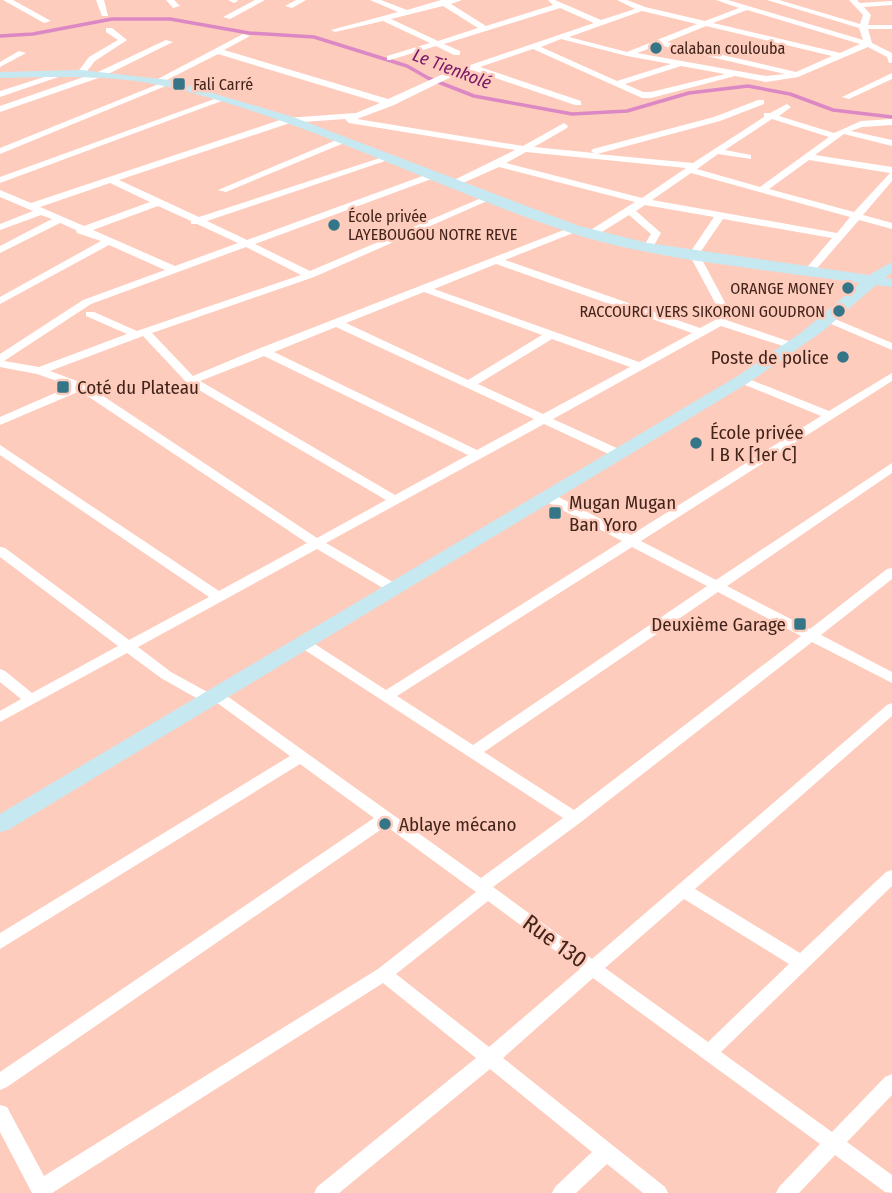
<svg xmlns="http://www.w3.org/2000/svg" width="892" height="1193" font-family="'Fira Sans Condensed',sans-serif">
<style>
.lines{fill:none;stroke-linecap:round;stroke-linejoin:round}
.stream{stroke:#db88c4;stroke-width:3.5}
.street{fill:#fff;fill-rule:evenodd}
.secondary{fill:#c6e8f1;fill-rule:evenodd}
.poi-dot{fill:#347687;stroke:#feccbd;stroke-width:2.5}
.labels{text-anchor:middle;stroke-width:5;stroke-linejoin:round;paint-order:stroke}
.far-poi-label{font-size:16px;fill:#43241b;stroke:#feccbd;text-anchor:start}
.far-water-label{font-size:18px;font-style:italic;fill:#7a1766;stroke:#feccbd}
.poi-label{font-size:19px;fill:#43241b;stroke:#feccbd;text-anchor:start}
.near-street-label{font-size:23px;fill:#43241b;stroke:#feccbd}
</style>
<rect width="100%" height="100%" fill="#feccbd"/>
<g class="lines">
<path class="stream" d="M0 36 33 34 112 19H170L249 33 314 37 407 66 428 78 474 96 572 114 627 111 689 93 748 86 790 94 833 110 892 117"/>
<path class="street" d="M3 0H13L51 21 44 23Z
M96 0H104L108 16H102Z
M166 0H174L180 6 173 8Z
M228 0H237L238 1 234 3Z
M255 0H265L230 19 223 17Z
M296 0H306L292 8 285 6Z
M370 0H381L407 10 441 0H462L451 4 486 26 553 5 548 0H555L601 20 635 9 617 0H627L645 7 705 21 739 8 716 0H728L863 40 859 28 767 0H779L860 24 863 15 849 0H857L860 3 892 1V5L864 7 871 15 868 25H892V29H868L872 43 892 53V63H889L887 57 868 47 798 77 766 82 735 76 651 98H642L533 49 480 67 581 101V105H575L472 70 447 79 394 105 357 119 523 146 564 123 568 126 567 128 534 147 594 153 591 151 593 149 714 117 758 100H764V104L720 121 597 154 693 163 764 117V113H770L787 104 791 107 779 116 834 133 861 121 892 119V125L862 127 851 131 892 140V146L844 134 815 155 892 167V181L863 215 892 223V229L859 220 812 274 808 275 803 272 832 238 723 219 699 254 730 312 726 320 797 344V348H789L721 326 553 419 621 450 623 453 621 456H613L544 424 326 543 398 585 400 588 398 591H388L317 549 138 647 171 672 211 694 218 691 223 693 481 878 563 818 297 645 295 642 297 639H307L386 690 622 541 543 500 542 497 543 494H553L631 535 821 416 738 382V378H746L829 411 892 373V381L641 541 716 580 892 463V473L727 586 810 629 887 569 892 568V579L821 635 892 672V683L812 642 581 822 493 887 592 959 887 705 892 703V716L695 889 800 953 886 872 892 870V886L721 1052 832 1132 885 1077 892 1074V1095L847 1142 892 1175V1193L885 1192 835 1155 799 1193H776L779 1187 820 1144 593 978 503 1058 665 1187 668 1193H643L607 1164 576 1193H552L555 1187 592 1152 490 1069 339 1193H314L317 1187 476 1058 383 983 52 1193H32L0 1132V1105L7 1107 44 1176 378 969 476 892 386 826 7 1087 0 1090V1072L374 818 300 764 0 949V933L290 756 216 702 210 705 205 703 161 678 127 653 0 722V711L21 699 0 682V669L5 671 32 693 118 646 0 557V547L5 548 129 640 209 597 0 455V445L219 591 307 543 80 391 0 425V417L71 386 37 374 0 367V354L83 300 165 270 109 245 0 304V297L101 241 77 233 76 230 60 223 0 253V246L52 219 41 215 0 230V224L33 211 0 197V190L31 203 286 118 356 113 380 103 218 54 161 83 154 81 243 34 250 36 224 50 388 99 441 75 594 23 560 8 444 44 460 51V55H454L436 46 390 60H387V56L430 43 383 21 335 32 331 30 398 12ZM443 6 478 28 438 41 391 19ZM747 10 860 44 840 53 713 23ZM642 11 697 24 627 52 569 37ZM706 26 832 56 796 72 667 42ZM561 39 627 56 671 64 617 81 541 47ZM659 45 785 74 766 76 637 53ZM681 66 725 74 651 92H643L625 84ZM345 119 349 123 515 150 450 182V186H456L499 167 635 202 589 231V235H597L629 215 651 234 643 247 648 250 652 249 661 233 636 211 645 205 714 217 689 254 720 312 715 320 700 328 505 260 578 231V227L574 226 258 349 193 376 152 333 314 277 494 198 486 196 310 271 255 244 434 178V174H428L247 240 207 221 391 159 383 157 199 217 119 180 290 123ZM772 119 829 137 760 187 697 169 718 154 751 159V155L725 150ZM526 152 686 168 642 198 506 163ZM809 160 890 173 854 212 769 189ZM691 173 850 217 837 233 652 200ZM110 183 150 202 84 226 40 207ZM158 206 191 221V224H197L238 243 175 266 93 230ZM246 247 301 275 137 331 94 312H86V316L127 334 39 367 4 361 91 304ZM496 264 692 333 639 362 434 289ZM424 292 542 335 468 380 346 323ZM336 327 534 419 477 450 274 352ZM143 336 187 383 386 500 317 538 85 384 50 371ZM552 339 630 367 543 414 478 384ZM264 356 468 455 395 495 200 381ZM632 547 707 586 473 745 397 696ZM718 592 801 636 574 810 484 752ZM684 899 789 964 708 1042 605 968ZM488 901 580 969 489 1047 396 974Z
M106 28H112L127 40 95 61 84 75H78L77 73 89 57 118 40 106 32Z
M166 40 173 42 104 76 0 112V106L98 72Z
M19 51 26 53 0 67V62Z
M63 71 70 73 0 97V91Z
M892 73V79L849 99 842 97Z
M166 81 173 83 0 154V148Z
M220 97 227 99 0 183V177Z
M341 138 344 139V143L226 192 218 190Z
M828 316 892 343V350L824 321V317Z"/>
<path class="secondary" d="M81 70 169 80 293 117 579 226 648 243 869 275 892 262V272L885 278 892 279V287L876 285 823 331 748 383 8 830 0 832V814L736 377 802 332 860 283C767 269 657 261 568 232 434 187 307 120 169 87 114 74 56 77 0 78V72Z"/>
</g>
<g class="poi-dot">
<circle cx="656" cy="48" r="7"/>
<rect x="172" y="77" width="14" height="14" rx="3.5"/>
<circle cx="334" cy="225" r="7"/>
<circle cx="848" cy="288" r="7"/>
<circle cx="839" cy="311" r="7"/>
<circle cx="843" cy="357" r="7"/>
<rect x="56" y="380" width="14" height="14" rx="3.5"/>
<circle cx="696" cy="443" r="7"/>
<rect x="548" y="506" width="14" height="14" rx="3.5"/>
<rect x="793" y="617" width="14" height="14" rx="3.5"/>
<circle cx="385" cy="824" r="7"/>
</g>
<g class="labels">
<g class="far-poi-label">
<text x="670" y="54">calaban coulouba</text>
<text x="193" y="90">Fali Carré</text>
<text x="348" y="222">École privée<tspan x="348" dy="18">LAYEBOUGOU NOTRE REVE</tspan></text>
<text x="834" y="294" text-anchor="end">ORANGE MONEY</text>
<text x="825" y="317" text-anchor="end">RACCOURCI VERS SIKORONI GOUDRON</text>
</g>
<g class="far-water-label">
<text transform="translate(452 69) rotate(21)" y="6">Le Tienkolé</text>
</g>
<g class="poi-label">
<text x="829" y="364" text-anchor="end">Poste de police</text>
<text x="77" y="394">Coté du Plateau</text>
<text x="710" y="439">École privée<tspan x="710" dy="22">I B K [1er C]</tspan></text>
<text x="569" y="509">Mugan Mugan<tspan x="569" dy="22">Ban Yoro</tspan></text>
<text x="786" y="631" text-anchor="end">Deuxième Garage</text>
<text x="399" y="831">Ablaye mécano</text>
</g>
<g class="near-street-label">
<text transform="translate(555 941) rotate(36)" y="8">Rue 130</text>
</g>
</g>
</svg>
